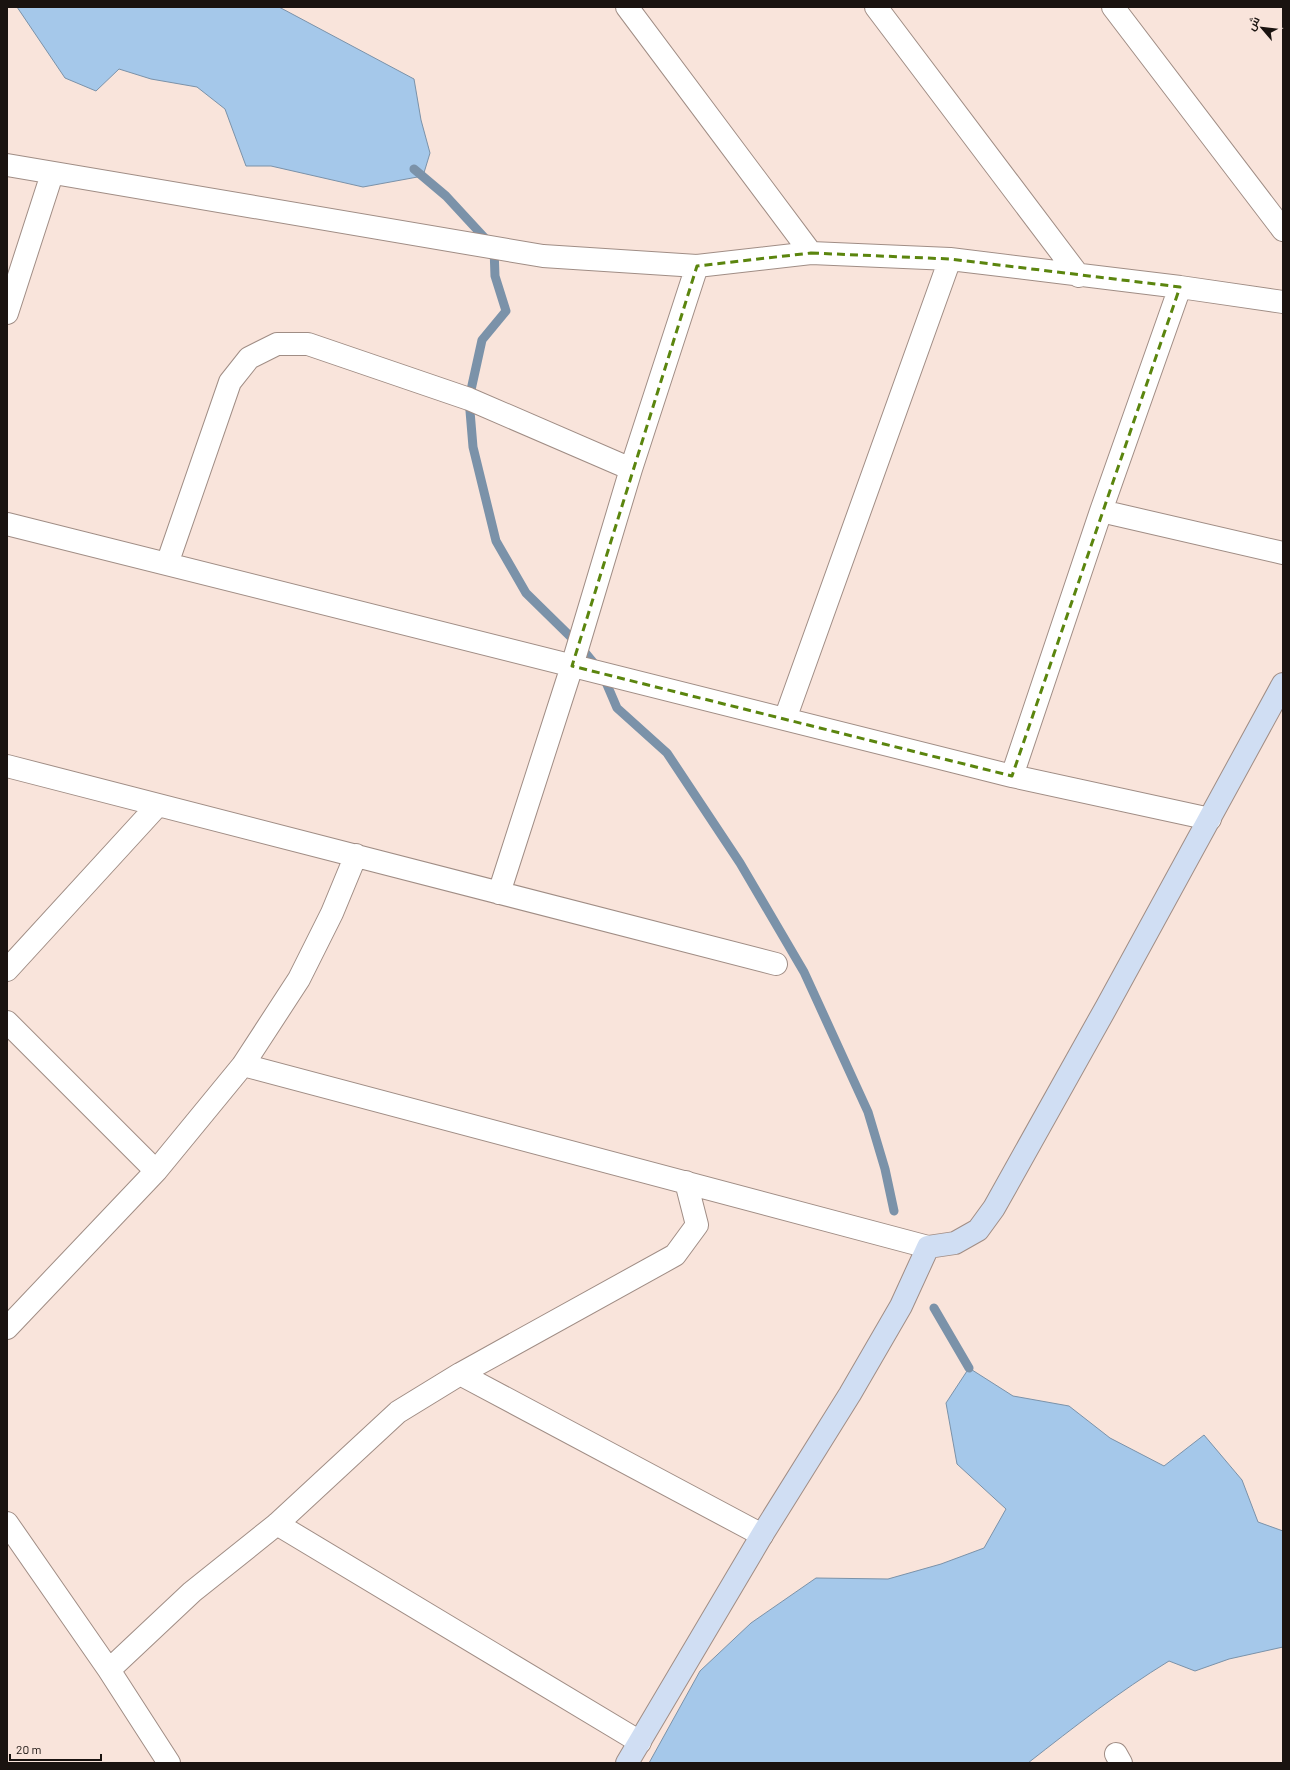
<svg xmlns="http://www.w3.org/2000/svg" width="1290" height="1770" font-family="Barlow,Cairo,sans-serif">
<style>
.water{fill:#a5c8ea;stroke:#7b92a9}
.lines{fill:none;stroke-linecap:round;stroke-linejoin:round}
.stream{stroke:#7b92a9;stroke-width:9}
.street-casing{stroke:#a08d85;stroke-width:24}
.secondary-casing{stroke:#a08d85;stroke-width:24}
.street{stroke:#fff;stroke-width:22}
.secondary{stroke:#d0def3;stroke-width:22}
.marked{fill:none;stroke:#5b850e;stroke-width:3;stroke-dasharray:8 5;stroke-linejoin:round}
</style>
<rect width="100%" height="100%" fill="#f9e4db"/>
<path class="water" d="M17 7H279L414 79 421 120 430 153 423 176 363 187 271 166H246L225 109 197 87 151 79 119 69 96 91 65 78Z
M969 1368 1013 1396 1069 1406 1110 1438 1164 1466 1204 1435 1242 1480 1258 1522 1283 1531V1647L1229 1659 1195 1671 1169 1661C1120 1691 1074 1727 1028 1763H649L700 1671 751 1623 816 1578 888 1579 941 1564 984 1548 1006 1509 957 1464 946 1403Z"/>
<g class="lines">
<path class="stream" d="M414 169 446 196 494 248 495 276 506 311 482 340 469 399 473 447 496 541 526 593 579 645 602 673 617 708 667 753 740 863 804 972 868 1112 885 1169 894 1211
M934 1308 969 1368"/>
<g class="street-casing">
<path id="street" d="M627 7 811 253
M876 7 1079 276
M1113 7 1283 230
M7 165 543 256 697 266 811 253 950 259 1180 287 1283 302
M7 313 52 174
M1101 511 1283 553
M7 524 1012 776 1210 819
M167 564 230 382 249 358 277 344H308L469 399 631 469
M785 719 950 259
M7 766 776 964
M1012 776 1101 511 1180 287
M499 893 572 666 631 469 697 266
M7 970 158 805
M7 1022 156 1171
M243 1065 928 1247
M7 1328 156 1171 243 1065 299 979 332 913 356 855
M460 1374 762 1535
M7 1523 109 1670 169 1763
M277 1524 640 1742
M109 1670 192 1592 277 1524 398 1412 460 1374 675 1255 697 1225 686 1182
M1116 1754 1121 1763"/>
</g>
<g class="secondary-casing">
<path id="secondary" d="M627 1763 762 1535 850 1394 901 1306 928 1247 955 1243 978 1230 994 1208 1107 1006 1283 684"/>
</g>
<use href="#street" class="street"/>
<use href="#secondary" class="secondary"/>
</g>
<path class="marked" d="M811 253 950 259 1180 287 1012 776 572 666 697 266Z"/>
<rect width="1290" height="1770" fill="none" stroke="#1a1310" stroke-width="16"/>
<g transform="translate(1262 28) rotate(298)" stroke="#f9e4db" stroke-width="3" paint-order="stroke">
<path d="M0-3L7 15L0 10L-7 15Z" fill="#1a1310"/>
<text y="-6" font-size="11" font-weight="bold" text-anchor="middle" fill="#1a1310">ش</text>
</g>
<path d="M10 1754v6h91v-6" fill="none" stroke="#1a1310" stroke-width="2"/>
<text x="16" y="1754" font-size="12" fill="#1a1310" stroke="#f9e4db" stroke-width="3" paint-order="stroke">20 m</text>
</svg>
